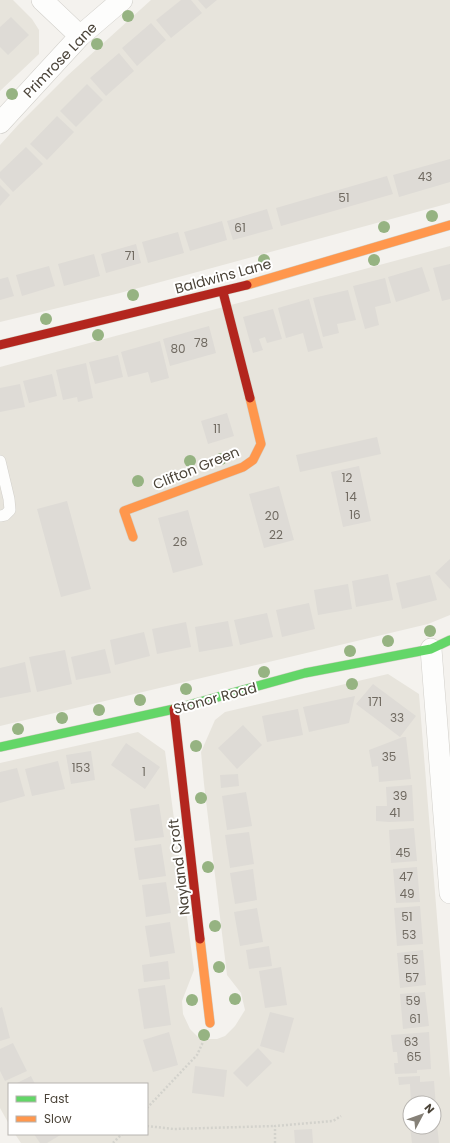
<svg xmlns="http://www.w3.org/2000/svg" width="450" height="1143" font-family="Poppins,sans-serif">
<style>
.residential{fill:#e7e4dc;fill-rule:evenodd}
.building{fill:#dedbd6}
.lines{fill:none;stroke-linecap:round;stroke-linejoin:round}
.lane-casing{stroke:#d2d0cb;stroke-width:12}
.street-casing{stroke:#d2d0cb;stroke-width:22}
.fast-casing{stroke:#d3cfc5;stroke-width:10}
.slow-casing{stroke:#d3cfc5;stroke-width:10}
.jam-casing{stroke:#d3cfc5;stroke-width:10}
.path{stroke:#d3d2cc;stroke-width:2.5;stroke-dasharray:2 2;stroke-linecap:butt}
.lane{stroke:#fdfdfc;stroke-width:11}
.street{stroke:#fdfdfc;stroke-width:21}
.fast{stroke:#63d668;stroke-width:9}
.slow{stroke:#ff974d;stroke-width:9}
.jam{stroke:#b3261e;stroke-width:9}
.tree{fill:#96b382}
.labels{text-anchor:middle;stroke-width:4;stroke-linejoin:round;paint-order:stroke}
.number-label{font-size:12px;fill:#706a61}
.street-label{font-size:14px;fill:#4b4439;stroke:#fff}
</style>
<rect width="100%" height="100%" fill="#f4f2ee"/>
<path class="residential" d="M0 0H13L32 19 39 30V54L0 91Z
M151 0H450V203L120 293 0 322V145L19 124 67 76Z
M450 246V615L428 624 0 726V367Z
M388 674 419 694 450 1078V1143H21L15 1134H147V1084H9V1124L0 1108V763L138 732 165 751 194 970 182 1001 183 1014 190 1029 200 1039H217L225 1036 235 1026 245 1010 241 993 227 975 204 784 201 752 215 720 225 712ZM410 1103H434V1127H410Z"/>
<path class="building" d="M181 0H191L202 13 171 38 156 20Z
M198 0H217L206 9Z
M11 17 29 35 8 55 0 47V27Z
M151 23 166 40 137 66 122 48Z
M119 53 134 71 106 96 90 78Z
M87 84 103 100 76 127 60 111Z
M57 116 74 132 47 160 30 144Z
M26 147 43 164 13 192 0 178V172Z
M450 159V182L399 197 393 175Z
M387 176 393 194 281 226 276 208Z
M0 185 10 195 0 206Z
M267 209 273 229 233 240 227 221Z
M222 221 227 240 190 251 184 232Z
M178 232 184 253 148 263 142 242Z
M136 244 141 263 106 273 101 254Z
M94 254 100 276 64 286 58 264Z
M450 264V299L442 301 433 268Z
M49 266 55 286 22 296 16 275Z
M422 267 430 291 396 302 388 277Z
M8 277 14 296 0 300V279Z
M385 278 391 303 375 307 379 325 365 329 353 286Z
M348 290 356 320 337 324 339 333 323 337 313 298Z
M309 299 323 348 308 352 303 333 286 338 278 308Z
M273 309 282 339 267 343 265 337 259 339 263 350 253 353 243 317Z
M209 326 216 353 170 366 163 339Z
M160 341 169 378 151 383 148 372 128 377 121 352Z
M118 355 123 377 95 384 89 362Z
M86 363 93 398 78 402 77 397 63 400 56 370Z
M52 374 57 396 29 403 23 381Z
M20 384 25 407 0 412V388Z
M227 413 234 436 208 444 201 421Z
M377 437 381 454 300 472 296 455Z
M359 466 371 521 343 527 331 472Z
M279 486 294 540 264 548 249 494Z
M67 501 91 589 61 597 37 509Z
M188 510 203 565 173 573 158 518Z
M450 559V589L435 573Z
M388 574 393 600 356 607 352 581Z
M430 575 437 600 402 609 396 583Z
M348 584 352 609 318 615 314 590Z
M309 603 315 629 282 637 276 610Z
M267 613 273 637 240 645 234 620Z
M228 621 233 646 199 652 195 627Z
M186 622 191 647 157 654 152 629Z
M144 632 150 656 115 665 110 640Z
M105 649 111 673 76 680 71 657Z
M65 650 72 684 37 692 29 657Z
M25 662 31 692 0 698V668Z
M373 684 416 716 400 737 356 704Z
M355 696 349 723 309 732 303 707Z
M298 709 303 735 267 742 262 716Z
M243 725 262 745 237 769 218 748Z
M403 737H406L411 779 379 782 378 766 372 767 369 750Z
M126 743 160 767 145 789 111 765Z
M91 751 95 780 71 784 66 755Z
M58 761 65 789 32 796 25 769Z
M17 768 25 796 0 803V772Z
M238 774 239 786 221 788 220 775Z
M412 785 414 821 389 822 376 821V806H387L386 787Z
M246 792 252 826 227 830 222 796Z
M159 804 164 837 135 841 130 809Z
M414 828 417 861 391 863 389 830Z
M249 832 254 864 230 868 225 835Z
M161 844 166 876 139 880 134 848Z
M417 867 420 902 396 903 393 869Z
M253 869 257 900 235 904 230 873Z
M166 882 171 913 146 917 142 885Z
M420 906 423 944 397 946 394 908Z
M257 908 263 942 240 946 234 912Z
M170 922 175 953 150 957 145 926Z
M269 946 272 966 249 969 246 950Z
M423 950 426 985 400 988 397 953Z
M168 961 170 979 144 982 142 965Z
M281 967 287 1005 265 1008 259 971Z
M165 985 171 1025 144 1029 138 989Z
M425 992 429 1026 403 1029 400 994Z
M2 1007 10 1038 0 1041V1008Z
M270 1012 294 1018 284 1053 260 1046Z
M169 1032 178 1065 153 1072 143 1040Z
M429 1032 431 1069 417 1070V1073L395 1074 394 1063H398L397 1052H393L391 1035Z
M13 1043 27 1071 5 1081 0 1071V1049Z
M258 1048 272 1063 247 1087 233 1073Z
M195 1066 227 1070 224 1097 192 1093Z
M31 1076 35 1084H15Z
M420 1076V1082L434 1081 437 1120H434V1103H411L410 1084 399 1085 398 1077Z
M434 1125H437L439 1143H412L410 1127H434Z
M312 1129 313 1143H295L294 1130Z
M34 1134H62L47 1143H40Z"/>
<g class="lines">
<g class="lane-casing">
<path id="lane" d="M0 461 9 499 10 510 5 515 0 516"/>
</g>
<g class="street-casing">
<path id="street" d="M42 0 80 36
M0 123 80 36 122 0
M431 649 450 893"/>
</g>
<g class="fast-casing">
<path id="fast" d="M0 747 174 709 305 673 431 649 450 640"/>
</g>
<g class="slow-casing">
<path id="slow" d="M247 285 450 225
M133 537 124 511 243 467 253 460 261 444 250 398
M200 939 210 1023"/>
</g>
<g class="jam-casing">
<path id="jam" d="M223 292 250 398
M0 345 247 285
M174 709 200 939"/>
</g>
<path class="path" d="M147 1108 197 1055 203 1042
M147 1126 174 1129 275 1126
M113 1143 122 1134
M275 1143V1126L333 1121 341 1116"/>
<use href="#lane" class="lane"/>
<use href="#street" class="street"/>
<use href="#fast" class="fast"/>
<use href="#slow" class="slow"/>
<use href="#jam" class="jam"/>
</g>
<g class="tree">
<circle cx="128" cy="16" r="6"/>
<circle cx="97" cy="44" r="6"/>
<circle cx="12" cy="94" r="6"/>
<circle cx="432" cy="216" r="6"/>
<circle cx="384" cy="227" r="6"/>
<circle cx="264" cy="260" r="6"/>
<circle cx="374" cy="260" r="6"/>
<circle cx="133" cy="295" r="6"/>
<circle cx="46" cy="319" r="6"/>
<circle cx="98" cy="335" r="6"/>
<circle cx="221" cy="459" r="6"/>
<circle cx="190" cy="461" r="6"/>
<circle cx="138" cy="481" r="6"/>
<circle cx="430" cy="631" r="6"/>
<circle cx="388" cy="641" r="6"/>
<circle cx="350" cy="651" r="6"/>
<circle cx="264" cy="672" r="6"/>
<circle cx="352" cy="684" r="6"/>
<circle cx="186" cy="689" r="6"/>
<circle cx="140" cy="700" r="6"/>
<circle cx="99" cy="710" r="6"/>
<circle cx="62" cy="718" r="6"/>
<circle cx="18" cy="729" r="6"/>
<circle cx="196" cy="746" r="6"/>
<circle cx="201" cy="798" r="6"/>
<circle cx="208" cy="867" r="6"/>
<circle cx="215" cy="926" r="6"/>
<circle cx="219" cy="967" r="6"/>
<circle cx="235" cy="999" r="6"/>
<circle cx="192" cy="1000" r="6"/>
<circle cx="204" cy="1035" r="6"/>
</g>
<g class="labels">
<g class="number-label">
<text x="425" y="181">43</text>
<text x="344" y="202">51</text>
<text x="240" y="232">61</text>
<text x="130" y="260">71</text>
<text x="201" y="347">78</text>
<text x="178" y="353">80</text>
<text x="217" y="433">11</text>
<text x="347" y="482">12</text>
<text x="351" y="501">14</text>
<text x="355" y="519">16</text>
<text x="272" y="520">20</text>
<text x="276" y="539">22</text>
<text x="180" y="546">26</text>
<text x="375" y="706">171</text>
<text x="397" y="722">33</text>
<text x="389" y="761">35</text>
<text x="81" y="772">153</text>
<text x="144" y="776">1</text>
<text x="400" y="800">39</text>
<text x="395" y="817">41</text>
<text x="403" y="857">45</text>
<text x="406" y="881">47</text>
<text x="407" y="898">49</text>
<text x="407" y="921">51</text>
<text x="409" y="939">53</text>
<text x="411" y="964">55</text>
<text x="412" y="982">57</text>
<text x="413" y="1005">59</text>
<text x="415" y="1023">61</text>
<text x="411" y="1046">63</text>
<text x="414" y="1061">65</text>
</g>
<g class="street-label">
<text transform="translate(60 60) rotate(-46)" y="5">Primrose Lane</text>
<text transform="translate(223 276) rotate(-15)" y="5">Baldwins Lane</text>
<text transform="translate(196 468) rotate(-22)" y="5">Clifton Green</text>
<text transform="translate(215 698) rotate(-15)" y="5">Stonor Road</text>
<text transform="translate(179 867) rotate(-97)" y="5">Nayland Croft</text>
</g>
</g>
<rect x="8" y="1083" width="140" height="52" fill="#ffffff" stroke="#b7b4b0"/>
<rect x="16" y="1096" width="20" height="6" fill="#63d668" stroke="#b7b4b0"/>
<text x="44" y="1103" font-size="12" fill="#4b4439">Fast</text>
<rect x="16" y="1116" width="20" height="6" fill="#ff974d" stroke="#b7b4b0"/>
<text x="44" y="1123" font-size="12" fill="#4b4439">Slow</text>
<g transform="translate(422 1115) rotate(49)"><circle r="19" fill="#ffffff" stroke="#b7b4b0"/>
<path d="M0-3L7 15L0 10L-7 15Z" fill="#868178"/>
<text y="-6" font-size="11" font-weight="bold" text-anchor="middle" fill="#4b4439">N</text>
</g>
</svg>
